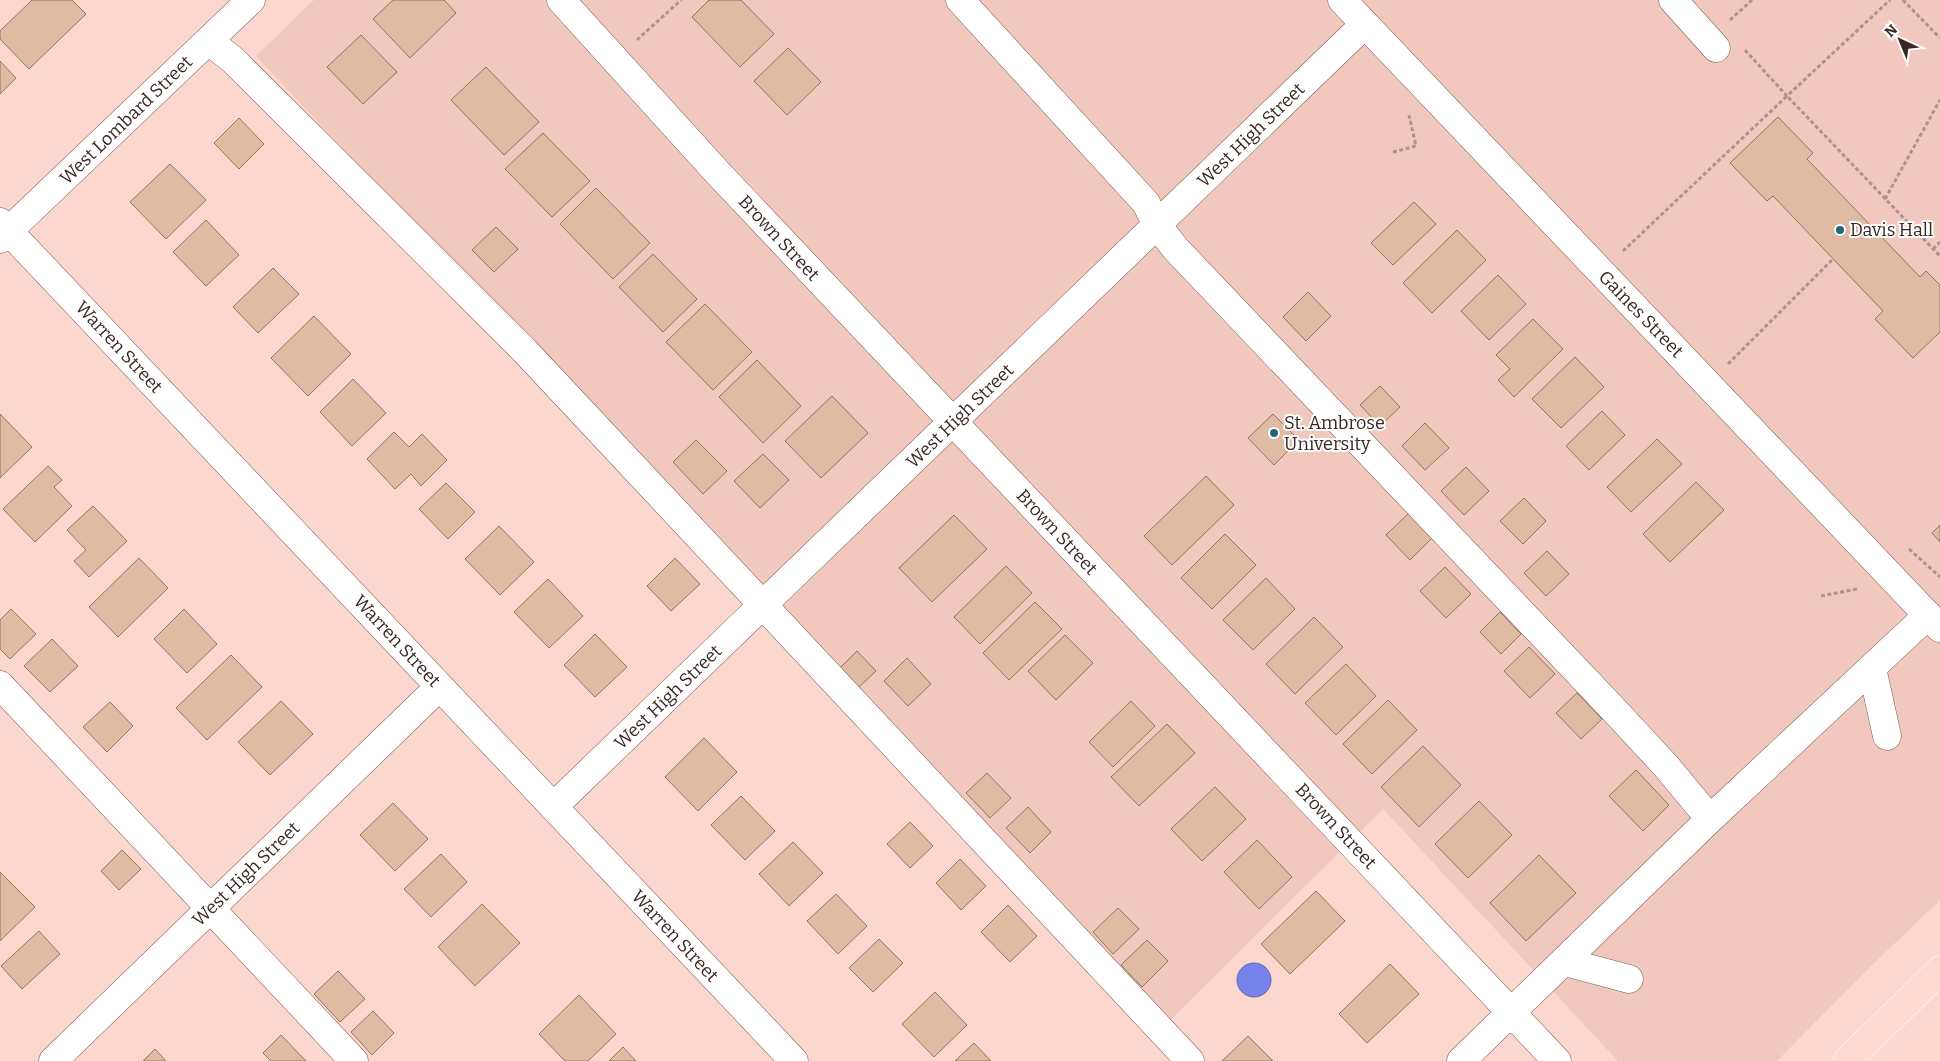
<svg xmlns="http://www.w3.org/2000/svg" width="1940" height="1061" font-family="Bitter,serif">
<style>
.built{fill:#f1c8bd}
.water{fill:#7683ea;stroke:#6367ae}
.building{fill:#dfbba3;stroke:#94745d}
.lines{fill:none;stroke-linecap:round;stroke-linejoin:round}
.minor-casing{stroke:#7e594f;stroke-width:29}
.major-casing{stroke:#fff;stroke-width:29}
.path{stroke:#af928b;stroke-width:3;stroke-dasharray:4 2.5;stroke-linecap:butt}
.minor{stroke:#fff;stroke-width:28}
.major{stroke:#fdd9d0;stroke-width:28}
.poi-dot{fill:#226877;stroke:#fff;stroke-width:2}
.labels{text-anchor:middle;stroke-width:4;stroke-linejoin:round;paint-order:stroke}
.street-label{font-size:18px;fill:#382723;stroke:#fff}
.poi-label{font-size:18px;fill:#382723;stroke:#fff;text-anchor:start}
</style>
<rect width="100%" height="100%" fill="#fbd7ce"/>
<path class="built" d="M314 0H1940V900L1871 966 1777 1061H1618L1383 809 1163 1027 256 56Z"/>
<path class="water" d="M1237 980a17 17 0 1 1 34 0a17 17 0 1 1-34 0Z"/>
<path class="building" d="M32 0H72L86 14 29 69 0 39V31Z
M393 0H444L456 13 410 58 373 19Z
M709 0H741L774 34 740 67 692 17Z
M361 35 397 72 363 104 327 67Z
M788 48 821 82 787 115 754 81Z
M0 61 16 78 0 94Z
M486 67 539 122 504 155 451 100Z
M1778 117 1813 153 1807 159 1920 277 1926 271 1940 285V332L1913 358 1875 319 1883 311 1773 196 1767 201 1730 163Z
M239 118 264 144 239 169 214 143Z
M543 133 590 181 552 217 505 169Z
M170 164 206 200 166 239 130 202Z
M596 188 650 243 613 279 560 224Z
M1414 202 1436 224 1393 265 1371 243Z
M206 220 239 255 206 286 173 252Z
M496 227 518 249 494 272 472 250Z
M1457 230 1486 260 1432 313 1403 283Z
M653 254 697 299 663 332 619 287Z
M273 268 299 294 258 333 233 307Z
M1498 275 1526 304 1489 340 1461 311Z
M1308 292 1331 316 1306 341 1283 317Z
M705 304 752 352 713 390 666 342Z
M314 316 351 354 308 396 271 358Z
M1533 319 1563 349 1514 397 1498 380 1510 369 1496 355Z
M1575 357 1604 387 1561 428 1532 399Z
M757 360 801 406 763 443 719 397Z
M353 379 386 413 352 446 320 412Z
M1380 386 1400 407 1380 426 1360 405Z
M832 396 868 433 821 478 785 441Z
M1602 411 1625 435 1589 470 1566 446Z
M0 414 32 447 0 478Z
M1273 414 1299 440 1274 465 1248 438Z
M1425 423 1449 448 1425 470 1402 446Z
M394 432 409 447 422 434 447 460 421 486 411 474 395 489 367 459Z
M1657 439 1682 464 1631 512 1607 487Z
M696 440 727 471 703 494 673 462Z
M763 454 789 480 760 508 734 481Z
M48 466 62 480 54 487 72 506 35 542 3 509Z
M1466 467 1489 491 1464 515 1441 491Z
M1206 476 1234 505 1172 565 1144 536Z
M1696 482 1724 510 1670 562 1643 534Z
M446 483 475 512 448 539 419 509Z
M1524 498 1546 521 1523 544 1500 521Z
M93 506 127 541 89 577 74 561 86 550 67 530Z
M1411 511 1435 535 1410 560 1386 535Z
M954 515 987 549 932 602 899 568Z
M1940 525V542L1932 533Z
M499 526 534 562 500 595 465 559Z
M1225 534 1256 565 1212 609 1181 578Z
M1547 551 1569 574 1546 596 1524 573Z
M139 558 168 588 118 637 89 607Z
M675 558 700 584 671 611 647 586Z
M1006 566 1032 593 980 644 954 617Z
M1445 567 1471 594 1446 618 1420 591Z
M1266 578 1295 609 1253 650 1223 620Z
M548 579 583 616 549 648 514 612Z
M1035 602 1062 629 1009 680 983 653Z
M11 609 36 634 10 659 0 649V620Z
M184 609 217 644 187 673 154 639Z
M1500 612 1521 634 1501 654 1480 632Z
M1314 617 1343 647 1295 694 1266 664Z
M595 634 627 667 595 697 564 665Z
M1065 635 1093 663 1056 700 1028 671Z
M52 639 78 666 50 692 24 666Z
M1529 647 1555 674 1530 698 1504 671Z
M857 651 876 671 857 689 838 670Z
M231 655 262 687 207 740 176 708Z
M907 658 931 684 908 706 884 681Z
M1346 664 1376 696 1336 735 1305 703Z
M1577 693 1602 719 1581 739 1556 713Z
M1388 700 1417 730 1372 774 1343 744Z
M281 701 313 734 270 775 238 742Z
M1131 701 1155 726 1113 767 1089 742Z
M110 702 133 726 107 752 83 727Z
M1167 724 1195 753 1139 806 1111 777Z
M704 738 737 772 698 811 665 777Z
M1423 746 1461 785 1419 827 1381 787Z
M1636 770 1669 805 1643 831 1609 796Z
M987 773 1011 798 990 818 966 793Z
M1215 787 1246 819 1202 861 1171 829Z
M741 796 775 831 745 860 711 825Z
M1479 801 1512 835 1468 878 1435 844Z
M393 803 428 839 395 871 360 835Z
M1028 807 1051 832 1030 853 1006 828Z
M910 822 933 846 910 868 887 844Z
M1257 840 1292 877 1259 909 1224 872Z
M793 842 823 873 789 906 759 874Z
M122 850 141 869 119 890 101 871Z
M441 854 467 882 431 917 404 889Z
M1539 855 1576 893 1526 941 1490 903Z
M960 859 986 886 961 910 936 883Z
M0 872 35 907 0 941Z
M1316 891 1345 921 1290 974 1261 944Z
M836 894 867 926 838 954 807 921Z
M482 904 520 943 475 986 438 947Z
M1008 905 1037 936 1010 962 981 932Z
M1118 908 1139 929 1113 954 1093 932Z
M39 931 60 954 22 989 1 966Z
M879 939 903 963 873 992 849 968Z
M1147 940 1168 961 1142 987 1121 965Z
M1390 964 1419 994 1367 1043 1339 1014Z
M338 971 365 999 340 1022 314 994Z
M935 992 967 1025 934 1057 902 1024Z
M579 995 616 1034 588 1061H565L539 1034Z
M373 1011 394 1033 372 1055 351 1032Z
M281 1035 306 1061H271L263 1053Z
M1248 1036 1273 1061H1222Z
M974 1043 991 1061H955Z
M623 1047 636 1061H609Z
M155 1049 166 1061H143Z"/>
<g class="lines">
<g class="minor-casing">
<path id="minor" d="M561 0 717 172 1557 1061
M960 0 1146 203 1157 225 1175 248 1615 711 1666 766 1710 819
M1342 0 1940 628
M1673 0 1716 48
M209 41 233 60 524 350 1190 1061
M0 222 794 1061
M0 239 251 0
M1872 668 1887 736
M0 685 354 1061
M553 807 1365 24
M1565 962 1629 979
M53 1061 439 687
M1461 1061 1710 819 1928 615"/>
</g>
<g class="major-casing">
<path id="major" d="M1847 1061 1940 970"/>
</g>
<path class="path" d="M1903 0 1940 38
M1730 20 1752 0
M637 40 681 0
M1745 50 1787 96 1890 0
M1393 152 1416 146 1409 115
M1885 199 1940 100
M1933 249 1940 242
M1623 251 1787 96 1940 256
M1728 364 1833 259
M1909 549 1940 577
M1821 596 1857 589"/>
<use href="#minor" class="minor"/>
<use href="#major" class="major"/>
</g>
<g class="poi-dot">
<circle cx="1840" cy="230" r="5"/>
<circle cx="1274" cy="433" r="5"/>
</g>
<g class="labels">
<g class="street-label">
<text transform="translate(126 120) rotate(-44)" y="6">West Lombard Street</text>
<text transform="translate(1251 135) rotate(-44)" y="6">West High Street</text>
<text transform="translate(779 238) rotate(47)" y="6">Brown Street</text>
<text transform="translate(1641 314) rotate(46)" y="6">Gaines Street</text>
<text transform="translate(119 347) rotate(47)" y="6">Warren Street</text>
<text transform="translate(960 416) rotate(-44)" y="6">West High Street</text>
<text transform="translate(1057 532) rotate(47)" y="6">Brown Street</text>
<text transform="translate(397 641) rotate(47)" y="6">Warren Street</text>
<text transform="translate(668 697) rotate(-44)" y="6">West High Street</text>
<text transform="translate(1336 826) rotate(47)" y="6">Brown Street</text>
<text transform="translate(246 874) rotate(-44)" y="6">West High Street</text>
<text transform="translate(675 936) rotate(47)" y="6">Warren Street</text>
</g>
<g class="poi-label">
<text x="1850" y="236">Davis Hall</text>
<text x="1284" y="429">St. Ambrose<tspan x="1284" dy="21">University</tspan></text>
</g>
</g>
<g transform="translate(1900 40) rotate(316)" stroke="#ffffff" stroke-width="4" paint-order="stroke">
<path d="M0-4L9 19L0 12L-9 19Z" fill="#382723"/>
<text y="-8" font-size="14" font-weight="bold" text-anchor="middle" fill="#382723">N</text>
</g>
</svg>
